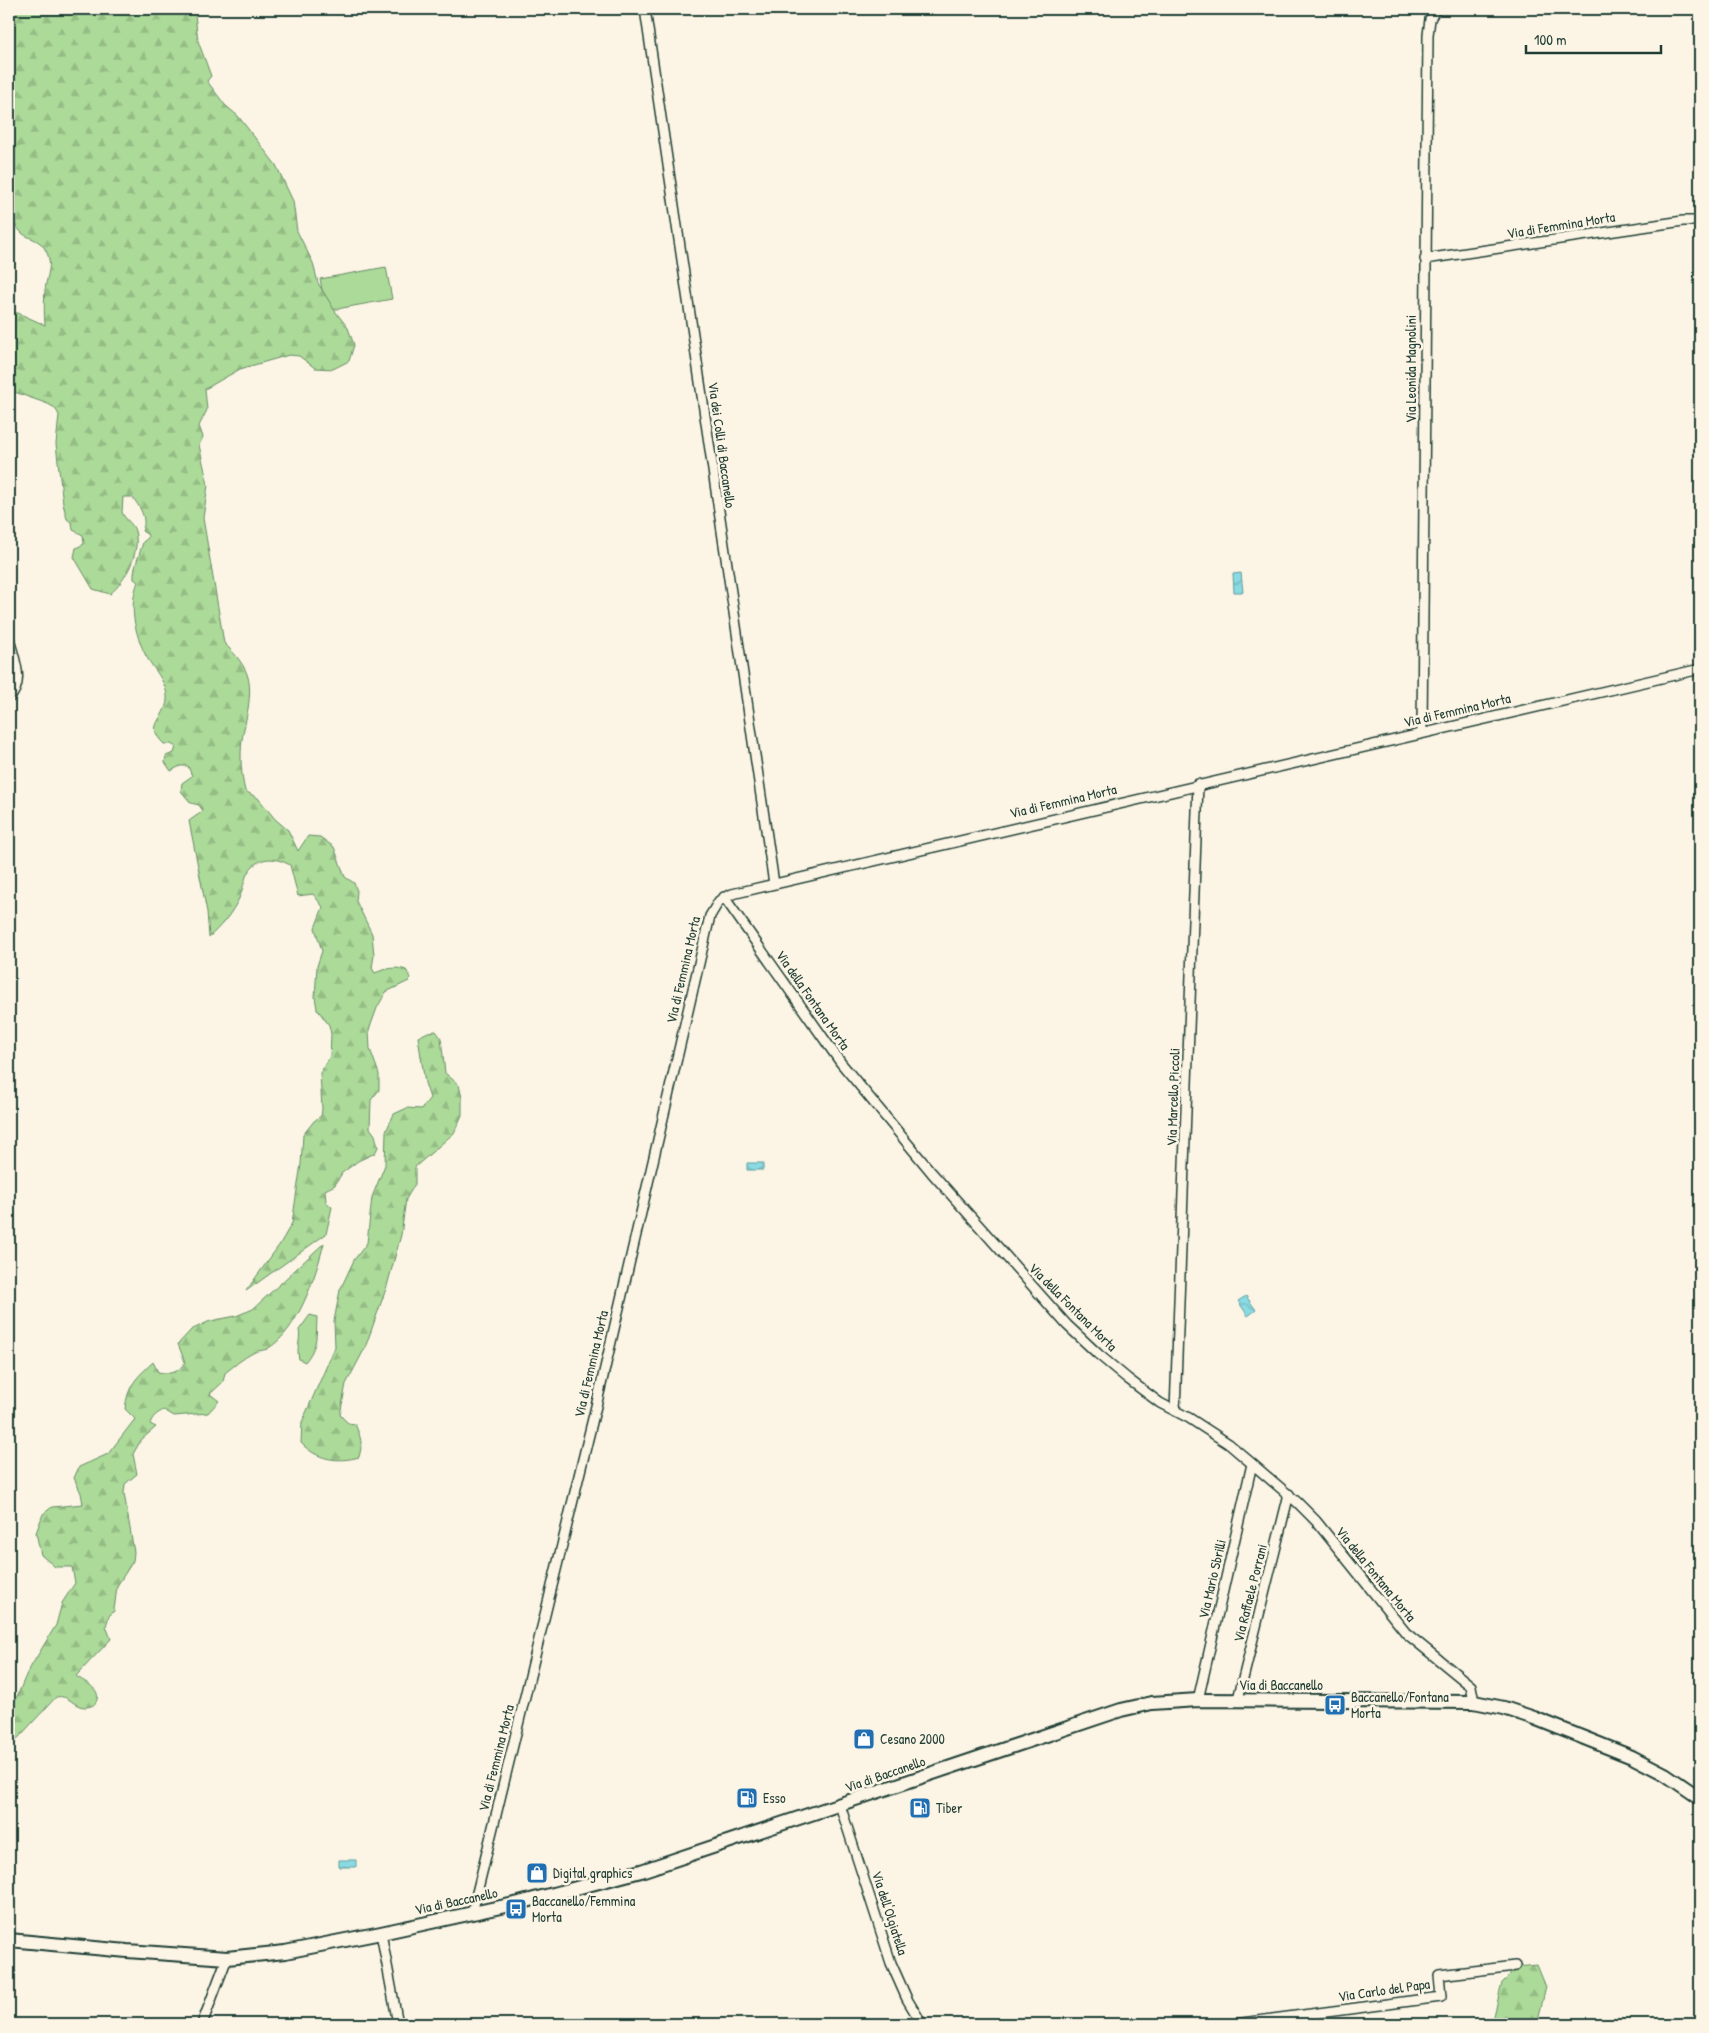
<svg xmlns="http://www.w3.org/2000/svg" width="1709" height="2033" font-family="'Patrick Hand',sans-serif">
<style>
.green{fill:#acda99;stroke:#668c66}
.forest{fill:url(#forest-firs);stroke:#668c66}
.water{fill:url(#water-waves);stroke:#5f9b9c}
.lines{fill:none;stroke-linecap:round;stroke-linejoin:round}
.street-casing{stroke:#1f3d34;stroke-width:12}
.secondary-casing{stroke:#1f3d34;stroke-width:16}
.street{stroke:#fcf5e5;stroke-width:9}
.secondary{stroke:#fcf5e5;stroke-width:12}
.labels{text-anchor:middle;stroke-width:5;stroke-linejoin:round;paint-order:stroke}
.street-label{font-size:14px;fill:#1f3d34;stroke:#fcf5e5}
.poi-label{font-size:14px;fill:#1f3d34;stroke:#fcf5e5;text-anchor:start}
</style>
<defs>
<pattern id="forest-firs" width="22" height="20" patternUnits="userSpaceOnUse" patternTransform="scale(1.25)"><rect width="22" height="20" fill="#acda99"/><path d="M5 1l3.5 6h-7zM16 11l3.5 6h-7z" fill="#94bc84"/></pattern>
<pattern id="water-waves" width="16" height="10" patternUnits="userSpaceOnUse" patternTransform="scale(1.25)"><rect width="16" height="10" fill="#89dae2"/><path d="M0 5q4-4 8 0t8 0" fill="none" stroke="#76bcc2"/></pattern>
</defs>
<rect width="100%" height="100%" fill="#fcf5e5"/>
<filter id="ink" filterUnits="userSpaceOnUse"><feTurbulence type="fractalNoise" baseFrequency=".02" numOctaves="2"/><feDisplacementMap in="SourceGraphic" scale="10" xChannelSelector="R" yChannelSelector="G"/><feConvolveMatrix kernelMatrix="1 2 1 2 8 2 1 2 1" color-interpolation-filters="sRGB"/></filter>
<g filter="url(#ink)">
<path class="green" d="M386 267 392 299 326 311 320 279Z
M310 1315 317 1317C316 1337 318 1346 305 1362L299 1359C296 1348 301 1340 299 1330Z"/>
<path class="forest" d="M9 9H214L208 13 196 11 195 14 198 41 211 76 207 81 225 105 238 116 276 165 293 201 297 231 313 263 318 283 335 311 348 328 354 345 349 361 333 369 315 368 299 356 289 355 240 369 205 389 207 410 199 426 203 437 199 445 208 485 203 518 224 643C233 652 242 661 247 674 254 694 245 720 242 740 240 757 241 774 245 791L258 798 275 819 288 830 298 851 308 836 320 837 334 847 345 877 354 883 357 891 356 901 372 934 374 955 372 968 375 973C385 969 395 966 406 970L410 976 409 981 386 992 377 1008 369 1030 370 1049 379 1074V1090L371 1100 370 1128 375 1135 378 1147 375 1153 358 1161 342 1173 335 1185 325 1190 326 1202 332 1207 326 1234 246 1291 280 1244 292 1223 301 1164 303 1135 314 1121 321 1116 322 1109 320 1073 330 1056 331 1034 329 1025 317 1009 315 997 317 966 322 951 315 928 323 907 313 894 298 896 290 865C274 856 257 856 247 874 243 884 242 895 236 904 229 917 220 927 209 937L207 912 189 821 203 811 199 805 191 803 181 791 182 783 192 776 188 766H180L171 771 165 762 166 756 174 753 176 747 171 744H164C144 725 165 720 167 700 168 683 154 670 146 656 135 634 128 606 138 582L134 579C133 568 140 554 143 542L148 538V535L142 531C148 520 140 506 132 497H123L122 512C124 519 133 523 135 531 141 552 125 582 110 594L93 589 74 557 76 548 84 544 83 535 73 530 72 523 67 519 63 504 56 444 59 415 55 408 48 404 9 390V312L18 313 45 325C44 313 44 302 45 290 47 273 55 263 43 246 39 240 29 238 23 234 17 229 13 221 9 215Z
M9 235C15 247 18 258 9 269Z
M436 1031 441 1038 445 1073 459 1085 462 1098V1115L454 1133 415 1167V1184L406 1199 401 1235 387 1286 365 1348 346 1384 340 1415 348 1423 355 1424C361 1438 363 1443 359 1457 338 1463 317 1460 301 1443L302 1422 335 1347 334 1321 340 1290 354 1260 367 1243 372 1197 385 1165 386 1131 394 1114 407 1108 421 1109 430 1098 425 1083 418 1037 428 1032Z
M324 1243C316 1275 298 1332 267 1349 263 1351 257 1350 253 1353 243 1358 234 1366 225 1373L223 1382 210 1394 219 1401 208 1413 174 1416 164 1410C157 1413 152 1417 150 1424L156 1427 141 1440 133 1454 137 1474 125 1484 124 1493 134 1552 133 1561 117 1586 114 1611 109 1616 106 1626 111 1639 76 1676C84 1682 103 1689 96 1702 94 1706 89 1707 85 1707 73 1707 69 1694 56 1697L9 1748V1708L16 1699 27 1673 56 1625 62 1603 75 1583 72 1567H55L41 1555 36 1533 43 1514 52 1507 83 1504 81 1493 74 1478 79 1467 108 1454 135 1419 125 1409C128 1385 136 1378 153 1362L158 1372C170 1374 178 1374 185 1362L178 1344 191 1330 210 1321 236 1316 253 1309Z
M1537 1965 1546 1987 1537 2024H1492L1502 1983 1518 1967Z"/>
<path class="water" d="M1241 573 1243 592H1234L1233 574Z
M747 1163H763V1170H747Z
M1246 1296 1256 1310 1248 1316 1238 1301Z
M339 1860H356V1867H339Z"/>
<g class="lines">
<g class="street-casing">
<path id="street" d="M645 9 774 884
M1425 259 1683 221H1700
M9 638C13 657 26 682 9 698
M1422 732 1428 35 1430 19 1436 9
M724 897 841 1063 932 1173 1067 1325 1098 1354 1128 1379 1160 1403 1189 1418 1229 1444 1297 1502 1316 1521 1406 1633 1471 1686 1474 1702
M1175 1411 1198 784
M1238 1699 1289 1494
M1198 1700 1252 1464
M840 1805 891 1963 907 1999 922 2024
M472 1913 598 1398 710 916 719 901 732 894 1700 669
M381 1933 398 2024
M202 2024 227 1958
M1234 2024 1441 1997 1439 1975 1515 1966"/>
</g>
<g class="secondary-casing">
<path id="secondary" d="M9 1940 127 1951 227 1958 285 1952 381 1933 519 1903 641 1871 1121 1710 1152 1703 1198 1700 1474 1702 1504 1708 1534 1718 1632 1757 1665 1774 1700 1798"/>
</g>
<use href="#street" class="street"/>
<use href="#secondary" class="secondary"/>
</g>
</g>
<defs>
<g id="bus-square" transform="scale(1.125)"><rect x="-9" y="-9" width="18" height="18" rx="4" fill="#1f6fb2" stroke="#fcf5e5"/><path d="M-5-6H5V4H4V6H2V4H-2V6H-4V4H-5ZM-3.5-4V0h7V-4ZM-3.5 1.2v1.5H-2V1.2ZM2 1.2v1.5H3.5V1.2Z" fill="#fff"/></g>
<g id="shop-square" transform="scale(1.125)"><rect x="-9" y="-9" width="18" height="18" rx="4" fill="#1f6fb2" stroke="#fcf5e5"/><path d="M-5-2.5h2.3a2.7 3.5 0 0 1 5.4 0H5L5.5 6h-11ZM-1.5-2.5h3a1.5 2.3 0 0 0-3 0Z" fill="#fff"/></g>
<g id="fuel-square" transform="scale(1.125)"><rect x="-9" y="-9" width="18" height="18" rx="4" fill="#1f6fb2" stroke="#fcf5e5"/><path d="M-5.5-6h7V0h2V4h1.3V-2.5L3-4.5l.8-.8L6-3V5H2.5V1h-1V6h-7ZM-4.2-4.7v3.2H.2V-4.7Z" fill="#fff"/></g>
</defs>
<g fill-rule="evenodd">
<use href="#bus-square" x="1335" y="1705"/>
<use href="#shop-square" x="864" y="1739"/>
<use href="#fuel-square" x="747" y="1798"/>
<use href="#fuel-square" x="920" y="1808"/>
<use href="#shop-square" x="537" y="1873"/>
<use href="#bus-square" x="516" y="1909"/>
</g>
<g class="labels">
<g class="street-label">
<text transform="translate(1561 225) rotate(-9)" y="5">Via di Femmina Morta</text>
<text transform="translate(1411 369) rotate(-90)" y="5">Via Leonida Magnolini</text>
<text transform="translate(722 445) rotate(82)" y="5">Via dei Colli di Baccanello</text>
<text transform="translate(1457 710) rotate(-13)" y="5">Via di Femmina Morta</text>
<text transform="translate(1063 801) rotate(-13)" y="5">Via di Femmina Morta</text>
<text transform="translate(683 970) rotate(-77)" y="5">Via di Femmina Morta</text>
<text transform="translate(813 1000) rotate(55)" y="5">Via della Fontana Morta</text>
<text transform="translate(1173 1097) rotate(-88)" y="5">Via Marcello Piccoli</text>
<text transform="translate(1073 1307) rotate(45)" y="5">Via della Fontana Morta</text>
<text transform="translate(591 1364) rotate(-77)" y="5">Via di Femmina Morta</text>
<text transform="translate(1376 1574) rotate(51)" y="5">Via della Fontana Morta</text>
<text transform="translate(1212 1579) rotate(-77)" y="5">Via Mario Sbrilli</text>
<text transform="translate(1250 1593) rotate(-76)" y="5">Via Raffaele Porrani</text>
<text x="1281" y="1690">Via di Baccanello</text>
<text transform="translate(496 1758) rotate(-76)" y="5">Via di Femmina Morta</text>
<text transform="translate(885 1774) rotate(-19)" y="5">Via di Baccanello</text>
<text transform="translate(456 1901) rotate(-12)" y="5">Via di Baccanello</text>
<text transform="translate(890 1913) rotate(72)" y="5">Via dell'Olgiatella</text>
<text transform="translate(1384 1990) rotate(-8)" y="5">Via Carlo del Papa</text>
</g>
<g class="poi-label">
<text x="1351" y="1702">Baccanello/Fontana<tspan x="1351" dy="16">Morta</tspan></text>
<text x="880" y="1744">Cesano 2000</text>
<text x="763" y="1803">Esso</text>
<text x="936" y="1813">Tiber</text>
<text x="553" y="1878">Digital graphics</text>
<text x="532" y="1906">Baccanello/Femmina<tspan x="532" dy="16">Morta</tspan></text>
</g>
</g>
<rect width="1709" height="2033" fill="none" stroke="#fcf5e5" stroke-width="30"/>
<rect x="15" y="15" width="1679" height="2003" fill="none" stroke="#1f3d34" stroke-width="2" filter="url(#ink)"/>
<path d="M1526 45v8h135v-8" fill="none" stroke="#1f3d34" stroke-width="2.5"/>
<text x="1534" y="45" font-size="15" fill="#1f3d34" stroke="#fcf5e5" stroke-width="4" paint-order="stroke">100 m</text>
</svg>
